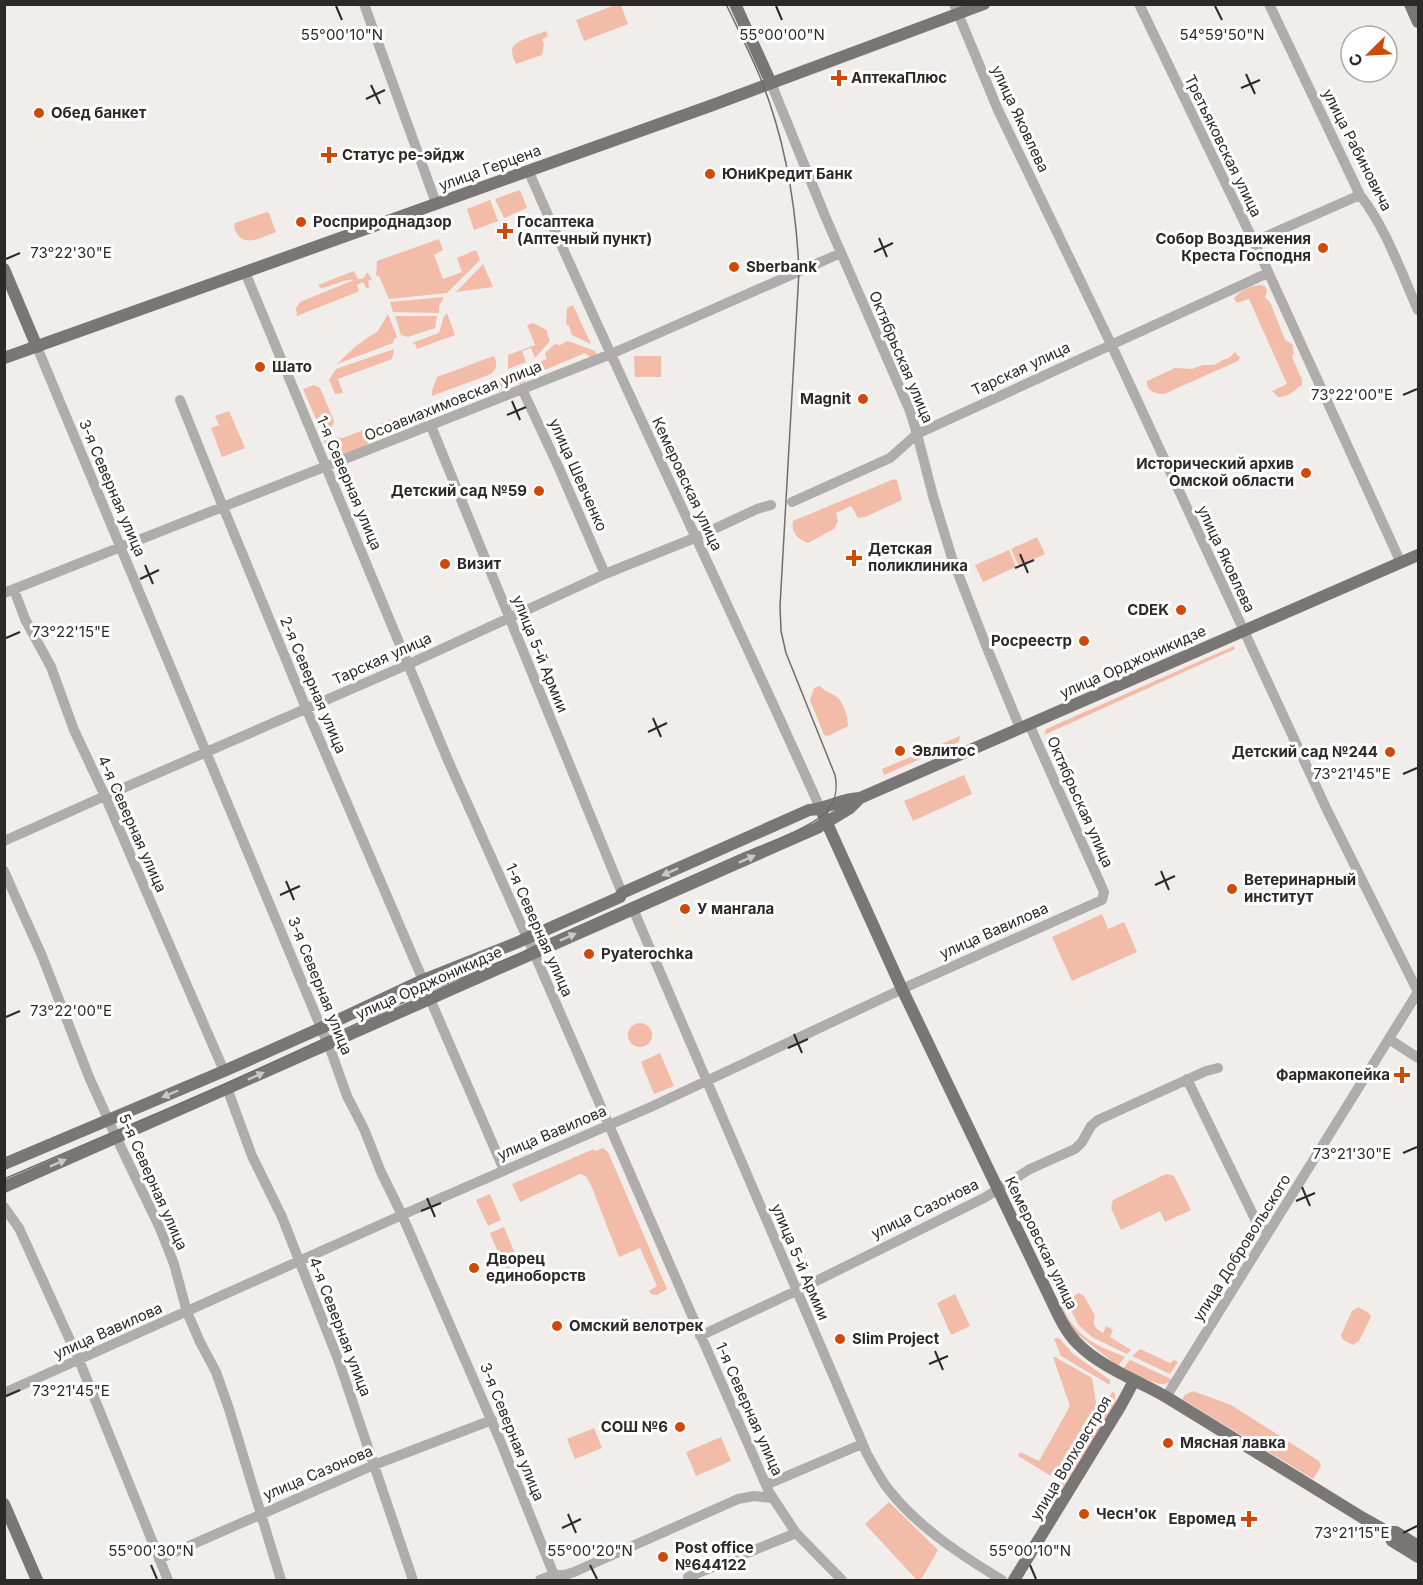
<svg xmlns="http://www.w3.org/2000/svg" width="1423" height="1585" font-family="Inter,sans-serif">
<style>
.green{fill:#f2bca9}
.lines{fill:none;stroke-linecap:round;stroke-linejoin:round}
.minor{stroke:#aeadac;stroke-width:10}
.major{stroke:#797675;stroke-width:12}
.tram{stroke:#706f6d;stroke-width:1.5}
.oneway{fill:#c9c8c8}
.ticks{fill:none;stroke:#2b2a29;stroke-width:2}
.poi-dot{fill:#cf4a07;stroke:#fff;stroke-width:2}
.labels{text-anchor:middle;stroke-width:6;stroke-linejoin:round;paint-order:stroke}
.poi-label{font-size:15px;font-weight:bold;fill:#2b2a29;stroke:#fff;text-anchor:start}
.street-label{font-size:15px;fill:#2b2a29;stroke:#fff}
.ticks-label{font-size:15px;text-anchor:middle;fill:#2b2a29;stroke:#fff;stroke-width:6;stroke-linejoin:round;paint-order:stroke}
</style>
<rect width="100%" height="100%" fill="#f0edeb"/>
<path class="green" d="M618 4 621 5 628 24 584 41 576 20Z
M546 31 548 36 542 39 544 44 542 55 516 64C514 60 512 55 512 50 513 40 537 35 546 31Z
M520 190 527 208 504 218 495 199Z
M490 200 498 221 474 230 467 209Z
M267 212 269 213 276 232C259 238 242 250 234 227L235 223Z
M439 239 443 250 434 255 443 279 462 272 457 258 476 250 480 260 447 293 389 299 379 276H376L377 261Z
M483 264 493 287 456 292Z
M354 271 358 279H362L365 276 367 272 372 279 368 281 369 288H366L363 282 357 285 359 291 355 293 297 316 296 308 300 302 354 280C344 278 332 287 321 288L318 285Z
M1261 285 1265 286 1267 291 1265 298 1270 302 1285 340 1292 344 1294 353 1292 357 1302 380V386H1299C1295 392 1285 398 1278 397L1272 391 1287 384 1249 299 1237 303 1234 299C1239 290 1251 286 1261 285Z
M444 297 439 306V313L393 312 390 302Z
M573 305 591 344 572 335 569 326 566 324 567 308Z
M447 313 455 335 417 349 416 345 412 343 439 333 444 316Z
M388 314 397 337 394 339 393 343 337 364 357 345 378 331Z
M395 316H437L435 328 408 337 401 335Z
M533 323 547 330V333L550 341 535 358 531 348 522 351 526 362 508 369V355L535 345 527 325Z
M568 341 595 351 597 356 591 358 585 353 528 377 526 381 521 384 513 382 512 377V372L547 359 545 353 555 344 560 345Z
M394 349 392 359 338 379 343 393 335 394 329 380 336 369Z
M1235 352 1240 358 1238 361 1164 394C1155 394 1146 392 1147 381L1175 368 1192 369 1203 365H1214L1223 360 1229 358Z
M494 356C497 363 498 368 491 374L432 396V391L437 377Z
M634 356H661V377H635Z
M498 378 505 382V387L499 392 494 389 431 413 424 417 425 422 416 427 408 422 370 436 368 439 367 448 333 459 330 456 324 441 333 437 343 438Z
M314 385 320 388 334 421 331 430 329 431 325 423 319 426 303 389Z
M229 411 245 448 222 457 211 428 219 425 215 416Z
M894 479 897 480 902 500 865 517 858 518 851 506 836 513 838 521 834 529 808 543C797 539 791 532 793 521Z
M1037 537 1045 554 1019 566 1011 549Z
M1009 550 1016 567 983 582 975 565Z
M1234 646 1235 649 1044 735 1046 729Z
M820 686C825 692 831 693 837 697 844 703 848 718 848 726L828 736 824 735 810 700 814 688Z
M960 736 959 742 884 775 882 769Z
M964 775 972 794 913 821 904 801Z
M1102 914 1108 929 1124 922 1137 952 1072 981 1052 937Z
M628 1035a12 12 0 1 1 24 0a12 12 0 1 1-24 0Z
M660 1053 674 1086 654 1094 641 1062Z
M603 1148 608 1152 667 1289 657 1295 651 1294 649 1291 657 1286 640 1248 619 1257 591 1185 586 1176 580 1174 520 1202 512 1184 594 1149 595 1151Z
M1166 1174 1174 1176 1191 1210 1165 1222 1160 1211 1121 1230 1111 1208 1113 1200Z
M490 1194 501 1220 488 1226 476 1200Z
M504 1227 517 1259 518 1263 508 1268 504 1267 490 1233Z
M1079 1293 1084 1296 1095 1316C1092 1326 1095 1328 1103 1333L1106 1326 1113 1330 1110 1337 1131 1350 1127 1354 1092 1337 1084 1330 1078 1324 1066 1300Z
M955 1294 970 1326 951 1335 937 1303Z
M1058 1302H1060C1064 1310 1068 1320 1075 1327 1087 1343 1107 1349 1125 1357L1118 1366 1076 1333 1069 1324Z
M1358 1307 1369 1313 1371 1317 1359 1341 1353 1345 1342 1339 1341 1335 1352 1311Z
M1057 1338 1060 1339 1073 1354 1110 1380V1385L1061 1356 1054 1339Z
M1140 1349 1170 1363 1174 1360 1178 1362 1170 1374 1132 1356Z
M1053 1357H1055L1092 1378 1097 1409 1056 1479 1018 1456 1020 1452 1039 1461 1070 1406Z
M1130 1360 1169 1378 1172 1381 1165 1384H1159L1122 1370Z
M1193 1391 1231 1405 1319 1461 1321 1466 1313 1479 1182 1399 1185 1395Z
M1112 1392 1115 1393V1402L1112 1410 1055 1504 1048 1500Z
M594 1428 602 1448 575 1459 567 1439Z
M721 1437 731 1461 696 1476 686 1452Z
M889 1502 938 1550 922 1578 918 1580 915 1578 865 1524Z"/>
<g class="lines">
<path class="minor" d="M364 4 436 203
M954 4 998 110 1111 344 1327 810 1418 992
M1139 4 1265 265 1401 563
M1269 4 1360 195C1386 228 1401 272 1418 310
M771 83 825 216 910 411 917 434 933 496 952 558 987 648 1020 728
M528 170C622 385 725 595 821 810
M1253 242 1360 195
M245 272 447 758 537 960 769 1492 796 1533 842 1580
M37 347 332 1054 347 1096 364 1129 381 1172 402 1215 499 1438 556 1580
M522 389 558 466 605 574
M180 400 223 507 306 708 423 980
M431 426 622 893
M792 502 890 458 917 434 1268 273
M14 590 25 619 51 667 74 730 105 796 224 1071
M4 593 611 354 841 253
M4 841 105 796 409 664 605 574 697 537 757 509 771 505
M4 871 42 956 89 1077 116 1137 159 1226 174 1264 187 1312 200 1342 216 1372 229 1409 281 1580
M633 909 867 1454C874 1466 880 1479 889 1490 919 1528 961 1555 1002 1580
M430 999 504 1170
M1389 1039 1418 1058
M1187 1079 1256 1221 1268 1233
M227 1088 252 1156 282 1217 339 1362 413 1580
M4 1207 19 1228 79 1360 168 1580
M700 1336 796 1291 984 1198 1030 1169 1075 1149 1082 1142 1091 1126 1098 1120 1206 1071 1218 1068
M4 1393 411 1211 653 1106 913 984 1102 900 1104 892 1029 724
M1166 1397 1418 992
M766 1485 862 1444
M159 1559 374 1465 492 1420
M540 1580 553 1575H565L574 1572 738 1499 754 1496 772 1498
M691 1580 688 1577 796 1533"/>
<path class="major" d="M735 4 771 83
M1410 4 1418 22
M4 269 37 347
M4 358 710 106 984 4
M821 810 902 989 1052 1302C1059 1317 1066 1332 1078 1344 1102 1368 1139 1381 1168 1398 1233 1438 1298 1478 1363 1518L1388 1532H1396L1418 1546
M4 1164 224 1071 321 1028 423 980 516 943 620 897 622 893 809 810C827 809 842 798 860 798L1418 555
M4 1187 817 828 850 808 860 798
M4 1504 37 1580
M1388 1532 1392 1541 1418 1557
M1014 1580 1121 1405 1134 1381"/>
<path class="tram" d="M4 1179 221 1086 417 996 521 953 543 942C610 913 677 883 744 853 765 844 810 828 825 813 836 802 838 790 835 775L786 653 781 631 780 606 799 271C796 203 784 134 758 72 748 49 737 27 726 4"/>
</g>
<defs><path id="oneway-solid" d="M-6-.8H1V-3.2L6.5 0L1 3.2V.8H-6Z" transform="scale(1.5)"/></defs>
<g class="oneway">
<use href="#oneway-solid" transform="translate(747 859) rotate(-24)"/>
<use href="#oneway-solid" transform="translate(670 872) rotate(156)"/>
<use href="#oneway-solid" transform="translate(568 937) rotate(-24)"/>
<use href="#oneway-solid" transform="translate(256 1076) rotate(-24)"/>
<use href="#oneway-solid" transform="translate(170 1094) rotate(157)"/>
<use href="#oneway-solid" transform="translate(58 1163) rotate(-24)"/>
</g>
<path class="ticks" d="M336 6 342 20M776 6 782 20M1215 6 1222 20M1246 74 1255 94M371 85 380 104M1241 88 1260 80M366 99 385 90M879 238 887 257M874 252 893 243M6 259 20 253M1403 395 1417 389M512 401 520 420M507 415 526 407M1020 554 1028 573M145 565 153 584M1015 568 1034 560M140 579 159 570M6 638 20 632M653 718 661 737M648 732 667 723M1403 774 1417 768M1161 871 1169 890M286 881 294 900M1155 885 1175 876M280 895 300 886M6 1017 20 1011M794 1034 802 1053M788 1048 808 1039M1403 1153 1417 1147M1302 1187 1310 1206M427 1198 435 1217M1296 1201 1315 1193M421 1211 441 1203M935 1351 943 1370M929 1364 948 1356M6 1396 20 1390M568 1514 576 1533M562 1528 581 1519M1403 1533 1417 1526M151 1565 157 1579M590 1565 597 1579M1030 1565 1036 1579"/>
<g class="poi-dot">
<path d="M836 69h6v6h6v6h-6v6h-6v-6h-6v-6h6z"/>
<circle cx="39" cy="113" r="6"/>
<path d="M326 146h6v6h6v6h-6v6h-6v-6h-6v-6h6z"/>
<circle cx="710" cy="174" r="6"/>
<circle cx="301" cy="222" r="6"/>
<path d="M502 222h6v6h6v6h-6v6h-6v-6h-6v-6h6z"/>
<circle cx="1323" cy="248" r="6"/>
<circle cx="734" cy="267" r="6"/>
<circle cx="260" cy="367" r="6"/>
<circle cx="863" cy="399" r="6"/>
<circle cx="1306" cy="473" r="6"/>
<circle cx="539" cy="491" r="6"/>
<path d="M851 549h6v6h6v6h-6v6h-6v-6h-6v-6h6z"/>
<circle cx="445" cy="564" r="6"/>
<circle cx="1181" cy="610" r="6"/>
<circle cx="1084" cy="641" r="6"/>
<circle cx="900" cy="751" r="6"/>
<circle cx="1390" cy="752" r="6"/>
<circle cx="1232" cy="889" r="6"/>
<circle cx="685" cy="909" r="6"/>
<circle cx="589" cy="954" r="6"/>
<path d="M1399 1066h6v6h6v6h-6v6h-6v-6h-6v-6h6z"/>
<circle cx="474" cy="1268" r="6"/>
<circle cx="557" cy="1326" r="6"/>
<circle cx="840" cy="1339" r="6"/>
<circle cx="680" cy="1427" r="6"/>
<circle cx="1168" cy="1443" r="6"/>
<circle cx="1084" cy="1514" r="6"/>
<path d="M1246 1510h6v6h6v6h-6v6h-6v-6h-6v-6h6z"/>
<circle cx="663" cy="1557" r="6"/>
</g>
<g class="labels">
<g class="poi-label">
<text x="851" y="83">АптекаПлюс</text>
<text x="51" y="118">Обед банкет</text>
<text x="342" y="160">Статус ре-эйдж</text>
<text x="722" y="179">ЮниКредит Банк</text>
<text x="313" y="227">Росприроднадзор</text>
<text x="517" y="227">Госаптека<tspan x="517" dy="17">(Аптечный пункт)</tspan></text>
<text x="1311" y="244" text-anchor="end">Собор Воздвижения<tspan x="1311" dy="17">Креста Господня</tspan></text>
<text x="746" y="272">Sberbank</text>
<text x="272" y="372">Шато</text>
<text x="851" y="404" text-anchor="end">Magnit</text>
<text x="1294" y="469" text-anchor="end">Исторический архив<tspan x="1294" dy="17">Омской области</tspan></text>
<text x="527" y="496" text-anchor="end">Детский сад №59</text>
<text x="868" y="554">Детская<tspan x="868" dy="17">поликлиника</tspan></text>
<text x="457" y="569">Визит</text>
<text x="1169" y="615" text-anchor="end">CDEK</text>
<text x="1072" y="646" text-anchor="end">Росреестр</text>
<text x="912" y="756">Эвлитос</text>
<text x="1378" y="757" text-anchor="end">Детский сад №244</text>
<text x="1244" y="885">Ветеринарный<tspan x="1244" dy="17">институт</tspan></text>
<text x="697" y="914">У мангала</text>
<text x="601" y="959">Pyaterochka</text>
<text x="1390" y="1080" text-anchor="end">Фармакопейка</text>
<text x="486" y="1264">Дворец<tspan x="486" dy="17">единоборств</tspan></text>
<text x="569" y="1331">Омский велотрек</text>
<text x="852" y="1344">Slim Project</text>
<text x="668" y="1432" text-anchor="end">СОШ №6</text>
<text x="1180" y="1448">Мясная лавка</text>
<text x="1096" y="1519">Чесн'ок</text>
<text x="1236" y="1524" text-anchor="end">Евромед</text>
<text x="675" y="1553">Post office<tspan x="675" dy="17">№644122</tspan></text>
</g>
<g class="street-label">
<text transform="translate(1020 119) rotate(65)" y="5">улица Яковлева</text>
<text transform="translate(1223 146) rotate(64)" y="5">Третьяковская улица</text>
<text transform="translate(1357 150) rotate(63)" y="5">улица Рабиновича</text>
<text transform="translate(490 168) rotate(-20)" y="5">улица Герцена</text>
<text transform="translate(901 357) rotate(67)" y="5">Октябрьская улица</text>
<text transform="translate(1021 369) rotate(-25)" y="5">Тарская улица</text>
<text transform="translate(453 401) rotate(-22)" y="5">Осоавиахимовская улица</text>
<text transform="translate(578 475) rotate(66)" y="5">улица Шевченко</text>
<text transform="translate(349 483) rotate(67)" y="5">1-я Северная улица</text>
<text transform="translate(687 484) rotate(65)" y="5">Кемеровская улица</text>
<text transform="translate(112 488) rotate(67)" y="5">3-я Северная улица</text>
<text transform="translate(1226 559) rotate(65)" y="5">улица Яковлева</text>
<text transform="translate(540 654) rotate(68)" y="5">улица 5-й Армии</text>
<text transform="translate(382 659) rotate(-24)" y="5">Тарская улица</text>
<text transform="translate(1133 662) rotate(-24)" y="5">улица Орджоникидзе</text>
<text transform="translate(313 685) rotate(67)" y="5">2-я Северная улица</text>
<text transform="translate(1080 802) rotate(66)" y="5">Октябрьская улица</text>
<text transform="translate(132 824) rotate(66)" y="5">4-я Северная улица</text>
<text transform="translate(539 930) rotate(66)" y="5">1-я Северная улица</text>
<text transform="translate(994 931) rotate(-24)" y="5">улица Вавилова</text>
<text transform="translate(429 983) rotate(-24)" y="5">улица Орджоникидзе</text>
<text transform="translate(320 986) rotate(68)" y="5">3-я Северная улица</text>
<text transform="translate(552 1133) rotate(-23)" y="5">улица Вавилова</text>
<text transform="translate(153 1182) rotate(66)" y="5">5-я Северная улица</text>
<text transform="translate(925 1209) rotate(-26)" y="5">улица Сазонова</text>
<text transform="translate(1041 1243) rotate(64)" y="5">Кемеровская улица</text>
<text transform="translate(1242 1248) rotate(-58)" y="5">улица Добровольского</text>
<text transform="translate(800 1262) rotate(67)" y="5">улица 5-й Армии</text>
<text transform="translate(340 1327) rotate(69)" y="5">4-я Северная улица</text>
<text transform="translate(108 1331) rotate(-24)" y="5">улица Вавилова</text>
<text transform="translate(749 1409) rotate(66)" y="5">1-я Северная улица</text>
<text transform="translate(512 1432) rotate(68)" y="5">3-я Северная улица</text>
<text transform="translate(1071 1458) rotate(-59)" y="5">улица Волховстроя</text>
<text transform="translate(318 1473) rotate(-23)" y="5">улица Сазонова</text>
</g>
</g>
<g class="ticks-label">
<text x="342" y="40">55°00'10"N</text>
<text x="782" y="40">55°00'00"N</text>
<text x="1222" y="40">54°59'50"N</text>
<text x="71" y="258">73°22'30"E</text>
<text x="1352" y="400">73°22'00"E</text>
<text x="71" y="637">73°22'15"E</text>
<text x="1352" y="779">73°21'45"E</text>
<text x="71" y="1016">73°22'00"E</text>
<text x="1352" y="1159">73°21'30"E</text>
<text x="71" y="1396">73°21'45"E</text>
<text x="1352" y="1538">73°21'15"E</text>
<text x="151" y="1556">55°00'30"N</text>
<text x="590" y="1556">55°00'20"N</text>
<text x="1030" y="1556">55°00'10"N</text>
</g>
<rect width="1423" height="1585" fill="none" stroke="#2b2a29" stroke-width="12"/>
<g transform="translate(1369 54) rotate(246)"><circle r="28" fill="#ffffff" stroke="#aaaaa9" stroke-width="1.5"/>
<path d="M0-4.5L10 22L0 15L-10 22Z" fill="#cf4a07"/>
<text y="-9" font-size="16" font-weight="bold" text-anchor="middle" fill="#2b2a29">С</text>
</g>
</svg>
